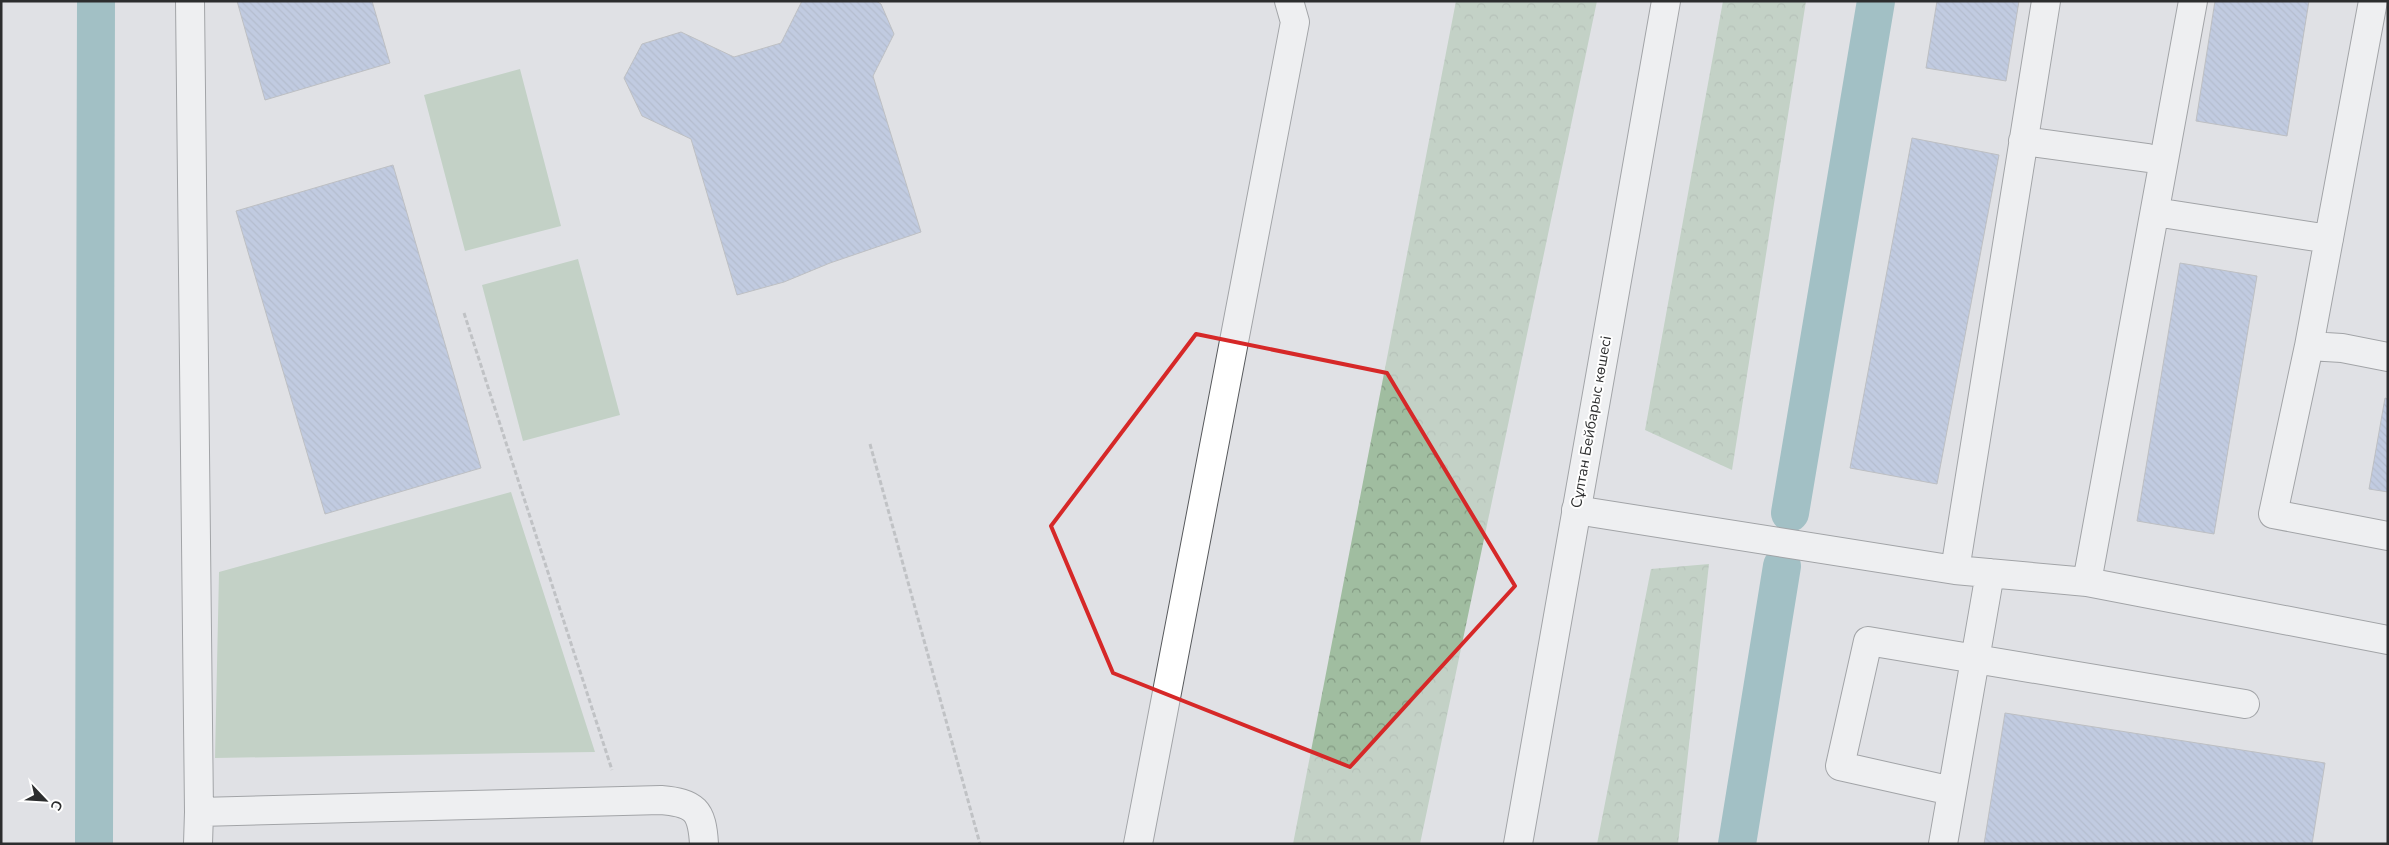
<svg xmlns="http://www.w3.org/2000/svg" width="2389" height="845" font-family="'Nunito Sans',sans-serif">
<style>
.grass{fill:#a0bda0}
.park{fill:url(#park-crowns)}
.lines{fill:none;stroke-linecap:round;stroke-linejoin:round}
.canal{stroke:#58979d;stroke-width:38}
.building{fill:url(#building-back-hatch);stroke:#939599}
.minor-casing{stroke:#57595c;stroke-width:30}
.major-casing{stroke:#57595c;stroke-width:30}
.path{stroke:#9a9b9e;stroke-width:3;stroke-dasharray:5 2.5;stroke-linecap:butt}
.minor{stroke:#fff;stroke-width:28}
.major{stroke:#fff;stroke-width:28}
.marked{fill:none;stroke:#d62828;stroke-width:4;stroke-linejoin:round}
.labels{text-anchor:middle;stroke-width:4;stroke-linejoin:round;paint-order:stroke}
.street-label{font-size:15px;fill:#2c2d2e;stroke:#fff}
</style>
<defs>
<pattern id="park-crowns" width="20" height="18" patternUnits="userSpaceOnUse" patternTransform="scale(1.25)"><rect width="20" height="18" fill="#a0bda0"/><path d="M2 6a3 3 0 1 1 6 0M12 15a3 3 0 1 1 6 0" fill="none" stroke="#839a83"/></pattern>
<pattern id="building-back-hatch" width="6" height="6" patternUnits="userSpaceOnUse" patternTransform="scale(1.25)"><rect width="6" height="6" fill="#9cb0db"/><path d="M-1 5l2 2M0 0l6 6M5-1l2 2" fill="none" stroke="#7f90b2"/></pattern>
</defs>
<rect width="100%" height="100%" fill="#e0e1e5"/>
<path class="grass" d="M520 69 561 226 465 251 424 95Z
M578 259 620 415 523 441 482 285Z
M511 492 595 752 215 758 219 572Z"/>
<path class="park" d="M1456 1H1597L1420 844H1293Z
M1723 1H1806L1732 470 1645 430Z
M1709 564 1678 844H1597L1651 569Z"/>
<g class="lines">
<path class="canal" d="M1790 513 1876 1
M94 844 96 1
M1737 844 1782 566"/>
</g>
<path class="building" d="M237 1H372L390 63 265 100Z
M802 1H876L881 4 894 34 873 76 921 232 830 263 784 282 737 295 691 139 642 116 624 78 642 44 681 32 734 57 781 43Z
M1937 1H2019L2006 81 1926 68Z
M2215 1H2309L2287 136 2196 121Z
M1912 138 1999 155 1937 484 1850 468Z
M393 165 481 468 325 514 236 211Z
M2180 263 2257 276 2214 534 2137 521Z
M2385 398 2388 399V492L2369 489Z
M2005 713 2325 763 2312 844H1984Z"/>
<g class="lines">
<g class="minor-casing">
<path id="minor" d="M190 1 199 812 198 844
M2023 141 2148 158
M2155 212 2329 239
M2309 346 2373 1
M2388 357 2342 348 2309 346 2273 514 2388 536
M1576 510 1955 570 2087 582 2388 640
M1955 570 2046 1
M2087 582 2193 1
M1952 791 1840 766 1868 641 2245 704
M199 812 661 800C695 803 702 810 704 844
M1138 844 1295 22 1289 1
M1943 844 1990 573"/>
</g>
<g class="major-casing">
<path id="major" d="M1518 844 1666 1"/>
</g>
<path class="path" d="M464 313 612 770
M870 444 980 844"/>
<use href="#minor" class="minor"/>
<use href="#major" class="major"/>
</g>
<path d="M0 0H2389V845H0ZM1196 334 1387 373 1515 586 1350 767 1113 673 1051 526Z" fill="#e0e1e5" fill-opacity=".55" fill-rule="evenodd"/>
<path class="marked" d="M1196 334 1387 373 1515 586 1350 767 1113 673 1051 526Z"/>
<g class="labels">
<g class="street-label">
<text transform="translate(1591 422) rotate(-80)" y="5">Сұлтан Бейбарыс көшесі</text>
</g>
</g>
<rect width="2389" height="845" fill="none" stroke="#2c2d2e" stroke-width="5"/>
<g transform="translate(45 800) rotate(115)" stroke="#ffffff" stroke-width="4" paint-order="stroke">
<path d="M0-4L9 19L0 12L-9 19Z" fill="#2c2d2e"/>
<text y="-8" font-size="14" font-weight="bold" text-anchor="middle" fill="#2c2d2e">С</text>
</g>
</svg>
